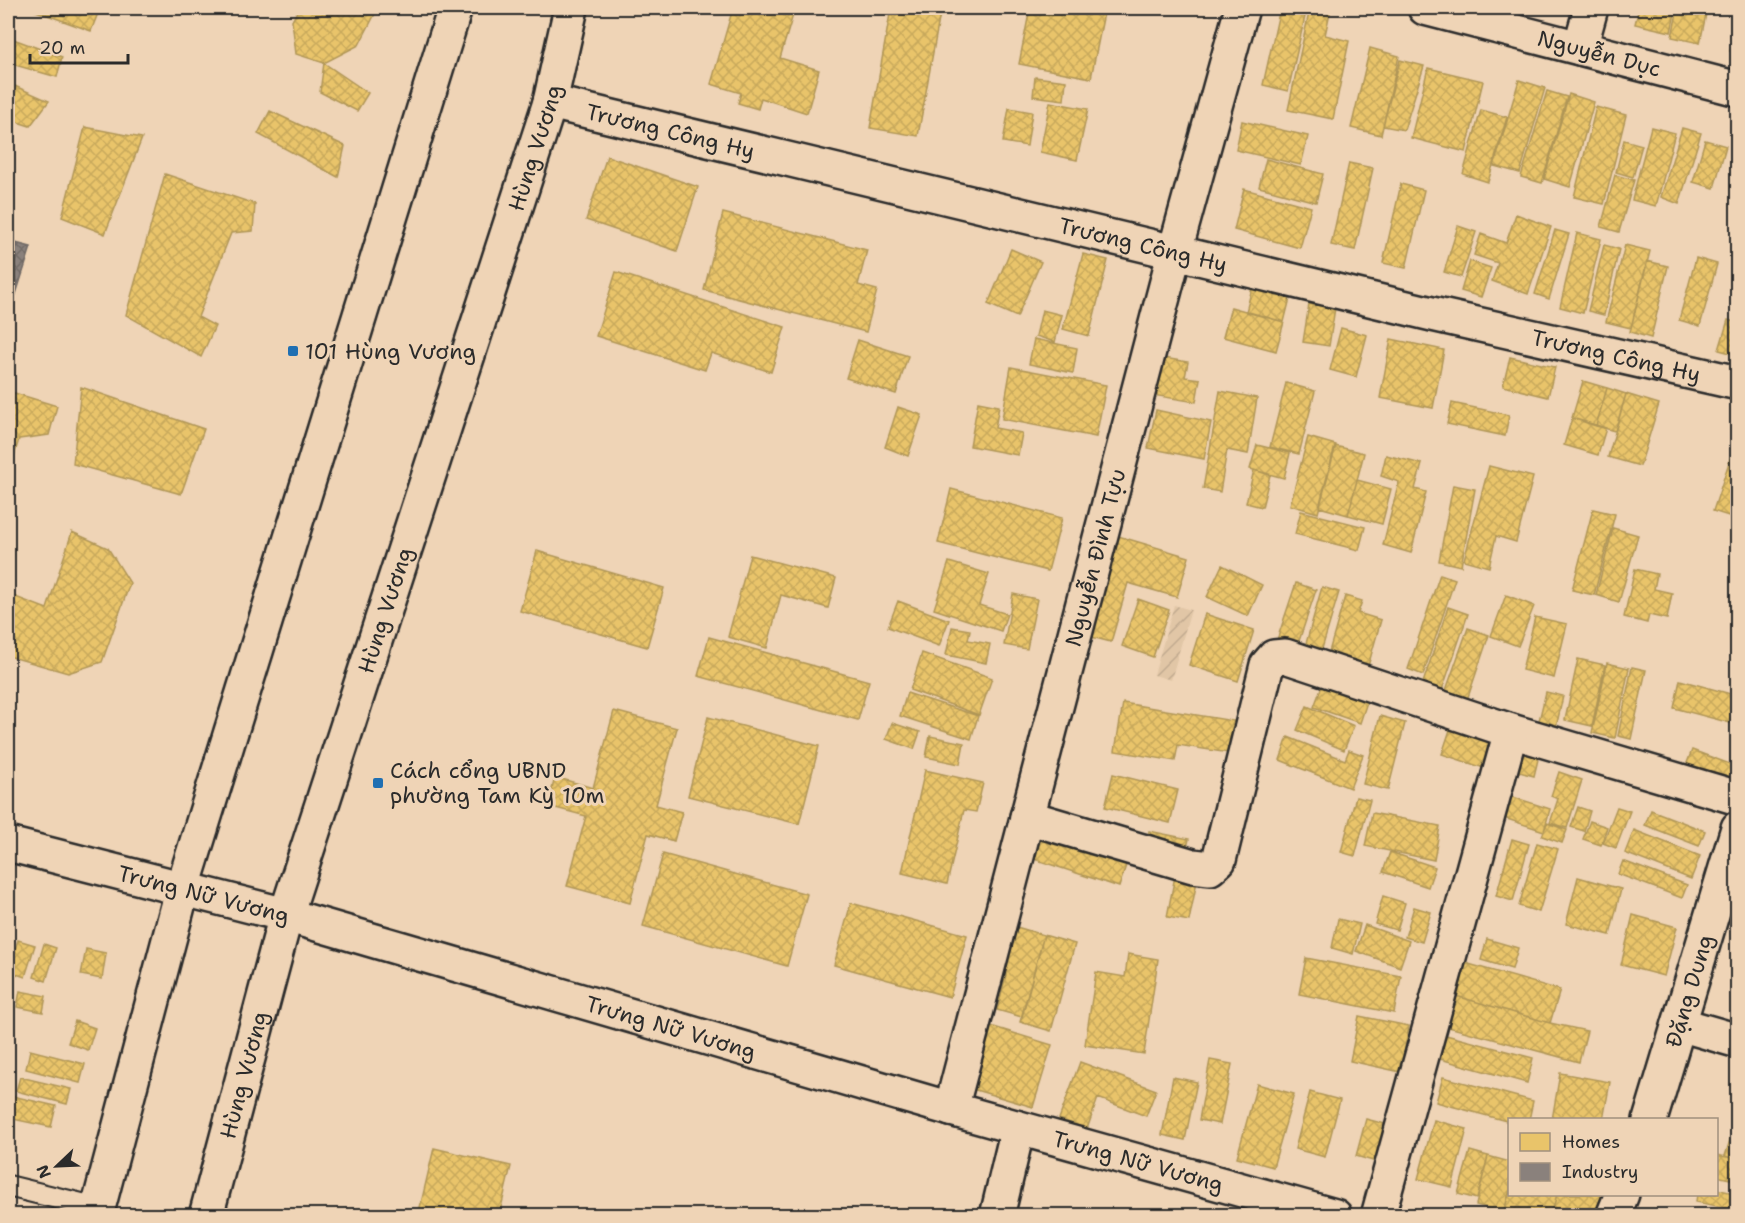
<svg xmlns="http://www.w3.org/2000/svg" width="1745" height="1223" font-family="'Shantell Sans',sans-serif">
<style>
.industrial{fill:url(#industrial-furrows)}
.homes{fill:url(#homes-cross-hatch);stroke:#b09657;stroke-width:1.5}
.industry{fill:url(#industry-cross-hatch);stroke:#6e6764;stroke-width:1.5}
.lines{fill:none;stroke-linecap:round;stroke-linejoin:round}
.service-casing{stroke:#2b2b2b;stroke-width:24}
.minor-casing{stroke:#2b2b2b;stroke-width:38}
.tertiary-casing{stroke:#2b2b2b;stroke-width:38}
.secondary-casing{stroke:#2b2b2b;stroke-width:38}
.service{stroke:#efd4b6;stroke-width:20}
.minor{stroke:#efd4b6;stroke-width:33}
.tertiary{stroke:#efd4b6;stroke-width:33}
.secondary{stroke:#efd4b6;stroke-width:33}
.poi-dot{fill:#1f6fb2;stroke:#efd4b6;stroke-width:2}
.labels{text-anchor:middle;stroke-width:6;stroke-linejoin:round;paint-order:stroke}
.street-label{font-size:22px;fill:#2b2b2b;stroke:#efd4b6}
.poi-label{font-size:22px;fill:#2b2b2b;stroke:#efd4b6;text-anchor:start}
</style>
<defs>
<pattern id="industrial-furrows" width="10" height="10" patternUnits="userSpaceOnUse" patternTransform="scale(1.5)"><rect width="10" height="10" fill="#e1c6a6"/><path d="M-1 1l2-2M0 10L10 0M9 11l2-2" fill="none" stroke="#c1aa8f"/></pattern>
<pattern id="homes-cross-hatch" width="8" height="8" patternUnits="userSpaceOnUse" patternTransform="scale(1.5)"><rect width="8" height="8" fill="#e9c46a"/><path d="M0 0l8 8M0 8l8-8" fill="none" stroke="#c8a95c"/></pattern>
<pattern id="industry-cross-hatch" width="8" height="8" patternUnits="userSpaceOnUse" patternTransform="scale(1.5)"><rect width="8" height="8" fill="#8a817c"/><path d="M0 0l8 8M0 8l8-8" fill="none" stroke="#716a66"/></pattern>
</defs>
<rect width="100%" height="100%" fill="#efd4b6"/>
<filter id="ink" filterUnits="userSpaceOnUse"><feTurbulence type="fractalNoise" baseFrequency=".0167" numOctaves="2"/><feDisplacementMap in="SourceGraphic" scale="12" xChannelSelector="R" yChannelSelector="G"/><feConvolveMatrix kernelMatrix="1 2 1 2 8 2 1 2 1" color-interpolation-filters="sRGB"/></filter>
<g filter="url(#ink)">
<path class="industrial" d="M1174 605 1191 610 1171 680 1154 675Z"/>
<path class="homes" d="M28 8H100L91 31Z
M299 8H378L359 45 324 63 296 54 292 21Z
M733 8H795L780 58 819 70 807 113 761 98 758 109 738 103 741 93 711 84Z
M891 8H941L918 136 870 128Z
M1030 8H1105L1091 78 1019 64Z
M1280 8 1306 12 1288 91 1263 85Z
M1310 8H1331L1325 35 1349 41 1333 119 1288 110Z
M1639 8H1676L1671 32 1635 24Z
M1678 8 1707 9 1700 43 1672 37Z
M1738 24V53L1730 51Z
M8 37 62 57 57 77 8 63Z
M1370 48 1399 56 1381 135 1351 128Z
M1400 60 1424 66 1404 130 1383 126Z
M324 63 368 93 357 111 320 92Z
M1428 68 1483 81 1466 152 1411 138Z
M1035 77 1066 81 1064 100 1033 96Z
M1519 80 1545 88 1520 173 1494 166Z
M8 83 49 101 30 126 8 119Z
M1547 91 1567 97 1542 183 1521 177Z
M1569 94 1594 102 1570 187 1544 179Z
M1050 102 1088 109 1077 160 1040 152Z
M1596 107 1626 115 1604 204 1574 197Z
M1009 108 1032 112 1027 146 1003 142Z
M1481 110 1507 117 1488 182 1463 174Z
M270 111 345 146 338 177 258 134Z
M1242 121 1308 136 1301 165 1236 150Z
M85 127 142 138 105 234 62 217Z
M1651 127 1675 133 1656 206 1632 200Z
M1682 128 1701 133 1679 204 1661 197Z
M1624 140 1642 145 1633 177 1616 172Z
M1705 140 1726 146 1714 188 1693 182Z
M607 156 698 187 677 251 586 220Z
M1266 159 1323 174 1316 202 1259 187Z
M1349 163 1373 168 1355 250 1331 245Z
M165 174 255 204 253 231 231 233 198 317 215 326 201 357 126 315Z
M1615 175 1634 180 1619 232 1601 227Z
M1401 184 1424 190 1406 268 1383 263Z
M1244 189 1311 207 1300 248 1234 230Z
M723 213 867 250 858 285 877 290 866 332 704 290Z
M1516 214 1551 227 1528 294 1492 281 1498 263 1474 255 1481 234 1506 243Z
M1458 226 1476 232 1461 277 1444 272Z
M1555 230 1569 234 1549 299 1535 294Z
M1577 233 1601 239 1583 313 1560 307Z
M1604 245 1619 249 1604 315 1588 311Z
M1625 245 1650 251 1631 328 1606 322Z
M1011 249 1041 262 1017 317 988 304Z
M1083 254 1108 260 1089 336 1063 329Z
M1696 258 1717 264 1700 326 1679 320Z
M1470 261 1491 268 1481 297 1461 291Z
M1647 261 1668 266 1651 338 1630 332Z
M616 272 785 327 771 372 711 353 705 370 596 336Z
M1254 280 1292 290 1284 322 1246 312Z
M1309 304 1335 308 1329 346 1303 342Z
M1231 307 1284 322 1276 351 1223 337Z
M1042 310 1062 315 1055 342 1036 336Z
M1728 320 1738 323V355L1719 350Z
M1341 328 1367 335 1356 377 1330 370Z
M1034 339 1077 348 1073 373 1029 364Z
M1391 339 1444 350 1433 408 1380 398Z
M858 340 908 356 896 394 846 378Z
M1158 357 1188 362 1185 377 1200 379 1196 402 1152 395Z
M1510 357 1555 367 1548 397 1503 386Z
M1011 367 1106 385 1096 437 1002 419Z
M1583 381 1607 388 1596 426 1572 418Z
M1286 383 1315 391 1299 454 1270 447Z
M81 387 204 429 181 494 73 464Z
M1607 388 1626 394 1615 431 1596 426Z
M8 391 57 406 49 435 19 439 8 477Z
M1220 391 1257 398 1248 454 1227 450 1220 492 1203 489Z
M1626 394 1659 404 1640 466 1608 457Z
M978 402 999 406 995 428 1022 433 1018 455 970 446Z
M1452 403 1509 415 1505 436 1447 424Z
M898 407 922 415 908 456 885 447Z
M1156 410 1211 422 1204 459 1148 448Z
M1572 418 1606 428 1598 455 1564 445Z
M1308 437 1336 445 1318 513 1290 505Z
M1737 438H1738V519L1713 511Z
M1257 445 1290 453 1284 478 1250 469Z
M1335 446 1364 453 1348 515 1319 507Z
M1386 455 1422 464 1415 489 1426 492 1411 553 1383 545 1399 482 1381 476Z
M1489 466 1533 477 1516 542 1496 536 1489 567 1464 560Z
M1254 470 1270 475 1262 507 1246 503Z
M1357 480 1391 489 1382 524 1348 515Z
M1453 485 1475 489 1461 566 1439 561Z
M951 489 1062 518 1048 571 938 543Z
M1593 509 1615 514 1594 595 1572 590Z
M1301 511 1365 527 1359 550 1295 534Z
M1613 528 1638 535 1619 602 1596 595Z
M72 532 108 548 130 583 102 662 68 673 8 656V594L47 609Z
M1108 533 1189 557 1177 597 1128 583 1111 642 1080 634Z
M8 551 13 554 8 573Z
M537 551 664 588 647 647 520 611Z
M750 555 836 578 828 608 781 595 767 648 728 637Z
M949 562 989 574 979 605 1007 614 1001 631 934 609Z
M1222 565 1262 585 1248 616 1207 597Z
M1635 569 1657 574 1654 589 1672 593 1667 619 1649 615 1647 623 1624 617Z
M1440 574 1455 579 1423 675 1408 669Z
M1296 583 1316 590 1297 647 1277 640Z
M1322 587 1339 592 1321 652 1305 647Z
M1013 594 1037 599 1027 649 1004 645Z
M1506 595 1534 606 1518 646 1491 636Z
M1345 596 1362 601 1358 613 1381 620 1365 677 1325 666Z
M1138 599 1169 610 1153 657 1122 646Z
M898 601 949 620 939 646 888 627Z
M1448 607 1468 614 1440 696 1421 689Z
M1205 614 1254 630 1238 681 1189 665Z
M1535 617 1567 624 1554 678 1522 670Z
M952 627 970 630 968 640 990 644 986 663 946 655Z
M1468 628 1489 635 1467 700 1445 693Z
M709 637 869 681 858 720 698 676Z
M922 653 992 678 979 715 910 690Z
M1578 659 1605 665 1592 726 1565 720Z
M1607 663 1629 668 1615 738 1592 733Z
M1632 667 1646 670 1631 739 1618 736Z
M1680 680 1738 696V725L1674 708Z
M1323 683 1368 699 1360 723 1314 707Z
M1546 692 1563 696 1554 737 1536 733Z
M907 693 978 716 971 739 900 716Z
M1123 703 1240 722 1235 754 1178 745 1175 761 1115 751Z
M1307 706 1354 726 1344 750 1297 730Z
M614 711 677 728 656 805 682 812 674 841 648 834 630 903 567 886 586 816 548 806 555 777 593 788Z
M1380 716 1405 723 1388 790 1363 784Z
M708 717 819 746 799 824 688 796Z
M892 723 920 732 914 749 886 739Z
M1451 727 1493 741 1484 768 1442 754Z
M930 736 964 743 960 764 926 757Z
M1288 737 1345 760 1349 750 1363 755 1350 788 1280 760Z
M1518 745 1540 751 1534 776 1512 770Z
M1692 750 1738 767V774L1732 789 1684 771Z
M925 770 983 783 976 812 964 810 947 884 902 873Z
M1559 772 1582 780 1567 828 1550 823 1558 799 1551 796Z
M1113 774 1178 790 1170 823 1105 807Z
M1510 796 1550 809 1544 831 1504 818Z
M1356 797 1370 800 1355 856 1341 852Z
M1578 807 1590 811 1584 831 1571 827Z
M1617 807 1630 811 1616 848 1603 843Z
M1651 810 1705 831 1699 846 1645 825Z
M1372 813 1440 826 1434 860 1365 846Z
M1590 821 1607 827 1601 845 1583 839Z
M1547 823 1567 830 1562 843 1542 836Z
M1044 828 1129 856 1119 887 1034 859Z
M1634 830 1700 856 1691 879 1625 853Z
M1149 831 1189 839 1184 859 1145 851Z
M1512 839 1529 844 1513 901 1496 896Z
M1537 843 1558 849 1539 912 1519 906Z
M1390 852 1435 867 1428 887 1383 872Z
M663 854 807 894 787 966 643 926Z
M1623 861 1687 885 1682 898 1618 874Z
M1175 876 1197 881 1189 921 1167 917Z
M1578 877 1621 889 1610 935 1566 924Z
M1383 896 1405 903 1397 930 1375 924Z
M851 903 967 935 950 997 834 965Z
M1414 907 1431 912 1422 942 1405 937Z
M1633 915 1677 927 1664 976 1621 965Z
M1338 919 1360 924 1353 954 1332 948Z
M1006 924 1044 935 1022 1017 997 1010 1006 975 993 972Z
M1365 925 1409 941 1400 967 1356 951Z
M1044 935 1075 944 1051 1031 1020 1022Z
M1487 939 1518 948 1512 969 1481 960Z
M18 940 35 945 25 977 8 971Z
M44 944 56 948 46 981 34 977Z
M86 949 106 953 102 979 81 975Z
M1128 954 1158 959 1144 1054 1085 1045 1096 972 1125 977Z
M1306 958 1401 976 1394 1013 1299 994Z
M1458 961 1560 990 1550 1023 1449 994Z
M20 991 46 996 43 1012 17 1007Z
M1449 994 1550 1023 1587 1031 1579 1062 1441 1025Z
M8 1013 14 1015 8 1033Z
M1359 1016 1409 1026 1401 1072 1350 1061Z
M75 1021 95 1028 88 1050 68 1043Z
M981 1023 1052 1045 1033 1107 962 1086Z
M1446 1035 1533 1058 1527 1083 1440 1059Z
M30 1050 85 1064 80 1083 26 1069Z
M1210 1060 1232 1064 1220 1124 1199 1120Z
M1080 1062 1156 1090 1146 1116 1098 1098 1087 1129 1059 1119Z
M1560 1073 1610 1082 1603 1120H1552Z
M20 1077 71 1089 67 1104 16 1091Z
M1173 1077 1197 1082 1185 1140 1162 1135Z
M1443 1077 1533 1101 1529 1120H1510V1122L1436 1102Z
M1257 1084 1294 1094 1273 1167 1237 1157Z
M1310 1092 1340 1100 1325 1157 1295 1149Z
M8 1095 56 1106 51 1127 8 1118Z
M1366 1119 1393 1126 1383 1164 1356 1156Z
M1434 1120 1467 1129 1452 1187 1418 1179Z
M1731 1137 1738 1139V1160L1725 1156Z
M434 1148 511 1166 499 1216H418Z
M1470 1151 1488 1156 1477 1199 1458 1194Z
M1716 1155 1738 1159 1735 1180 1716 1176Z
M1488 1156 1510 1162V1190L1504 1212 1476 1205Z
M1716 1189 1738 1194V1210L1696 1202 1697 1194H1716Z
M1510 1190V1194H1557L1551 1216H1510L1503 1214Z
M1557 1194H1608L1603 1216H1551Z"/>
<path class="industry" d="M8 241 31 247 8 319Z"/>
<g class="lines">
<g class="service-casing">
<path id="service" d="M8 1186 98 1208"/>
</g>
<g class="minor-casing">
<g id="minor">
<path id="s1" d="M1425 8 1738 89"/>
<path d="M1580 48 1591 8"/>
<path id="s2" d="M550 102 1432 314 1738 383"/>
<path d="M1027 817 1193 866 1210 868 1219 860 1267 665 1274 657 1285 656 1511 731 1738 798"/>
<path d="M1679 1024 1738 1041"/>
<path id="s3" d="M951 1109 1175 251 1242 8"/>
<path id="s4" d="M1650 1120 1738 828"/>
<path d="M997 1216 1018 1128"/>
<path d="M1378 1216 1511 731"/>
<path d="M1613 1216 1622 1194"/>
</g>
</g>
<g class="tertiary-casing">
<g id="tertiary">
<path id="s5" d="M8 844 286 915 951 1109 1335 1216"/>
</g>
</g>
<g class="secondary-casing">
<g id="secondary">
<path d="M96 1216 183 887 455 8"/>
<path id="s6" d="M206 1216 286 915 550 102 571 8"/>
</g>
</g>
<use href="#service" class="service"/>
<use href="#minor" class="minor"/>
<use href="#tertiary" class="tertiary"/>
<use href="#secondary" class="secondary"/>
</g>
</g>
<g class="poi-dot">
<rect x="287" y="345" width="12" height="12" rx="3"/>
<rect x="372" y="777" width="12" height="12" rx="3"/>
</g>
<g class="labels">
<g class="street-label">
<text dy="8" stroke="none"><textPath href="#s1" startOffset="180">Nguyễn Dục</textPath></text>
<text dy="8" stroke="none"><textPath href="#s2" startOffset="124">Trương Công Hy</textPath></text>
<text dy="8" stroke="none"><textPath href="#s6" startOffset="1118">Hùng Vương</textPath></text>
<text dy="8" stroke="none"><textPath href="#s2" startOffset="610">Trương Công Hy</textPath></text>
<text dy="8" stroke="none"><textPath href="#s2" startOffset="1096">Trương Công Hy</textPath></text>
<text dy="8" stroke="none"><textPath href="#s3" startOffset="570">Nguyễn Đình Tựu</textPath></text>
<text dy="8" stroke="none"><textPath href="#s6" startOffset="632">Hùng Vương</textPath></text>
<text dy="8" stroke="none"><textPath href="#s5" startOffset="202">Trưng Nữ Vương</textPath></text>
<text dy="8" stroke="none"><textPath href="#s4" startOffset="135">Đặng Dung</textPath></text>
<text dy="8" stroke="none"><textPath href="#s5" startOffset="688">Trưng Nữ Vương</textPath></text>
<text dy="8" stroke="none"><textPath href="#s6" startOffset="146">Hùng Vương</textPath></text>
<text dy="8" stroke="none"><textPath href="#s5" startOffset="1174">Trưng Nữ Vương</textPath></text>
</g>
<g class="poi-label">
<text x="305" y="359">101 Hùng Vương</text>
<text x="390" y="778">Cách cổng UBND<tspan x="390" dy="25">phường Tam Kỳ 10m</tspan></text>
</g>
</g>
<rect width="1745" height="1223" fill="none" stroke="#efd4b6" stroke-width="30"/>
<rect x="15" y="15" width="1715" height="1193" fill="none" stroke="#2b2b2b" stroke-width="2" filter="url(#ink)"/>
<rect x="1508" y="1118" width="210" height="78" fill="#efd4b6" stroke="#a1907e" stroke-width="1.5"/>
<rect x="1520" y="1133" width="30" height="18" fill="#e9c46a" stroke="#a1907e" stroke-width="1.5"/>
<text x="1562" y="1148" font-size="18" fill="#2b2b2b">Homes</text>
<rect x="1520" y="1163" width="30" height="18" fill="#8a817c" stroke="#a1907e" stroke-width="1.5"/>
<text x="1562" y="1178" font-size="18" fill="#2b2b2b">Industry</text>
<g transform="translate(57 1166) rotate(247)" stroke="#efd4b6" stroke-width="4.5" paint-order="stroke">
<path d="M0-4.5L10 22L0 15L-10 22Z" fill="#2b2b2b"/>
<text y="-9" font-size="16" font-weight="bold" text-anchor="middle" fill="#2b2b2b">N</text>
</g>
<path d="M30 54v9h98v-9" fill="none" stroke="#2b2b2b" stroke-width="3"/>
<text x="39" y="54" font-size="18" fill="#2b2b2b" stroke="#efd4b6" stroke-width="4.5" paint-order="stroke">20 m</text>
</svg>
